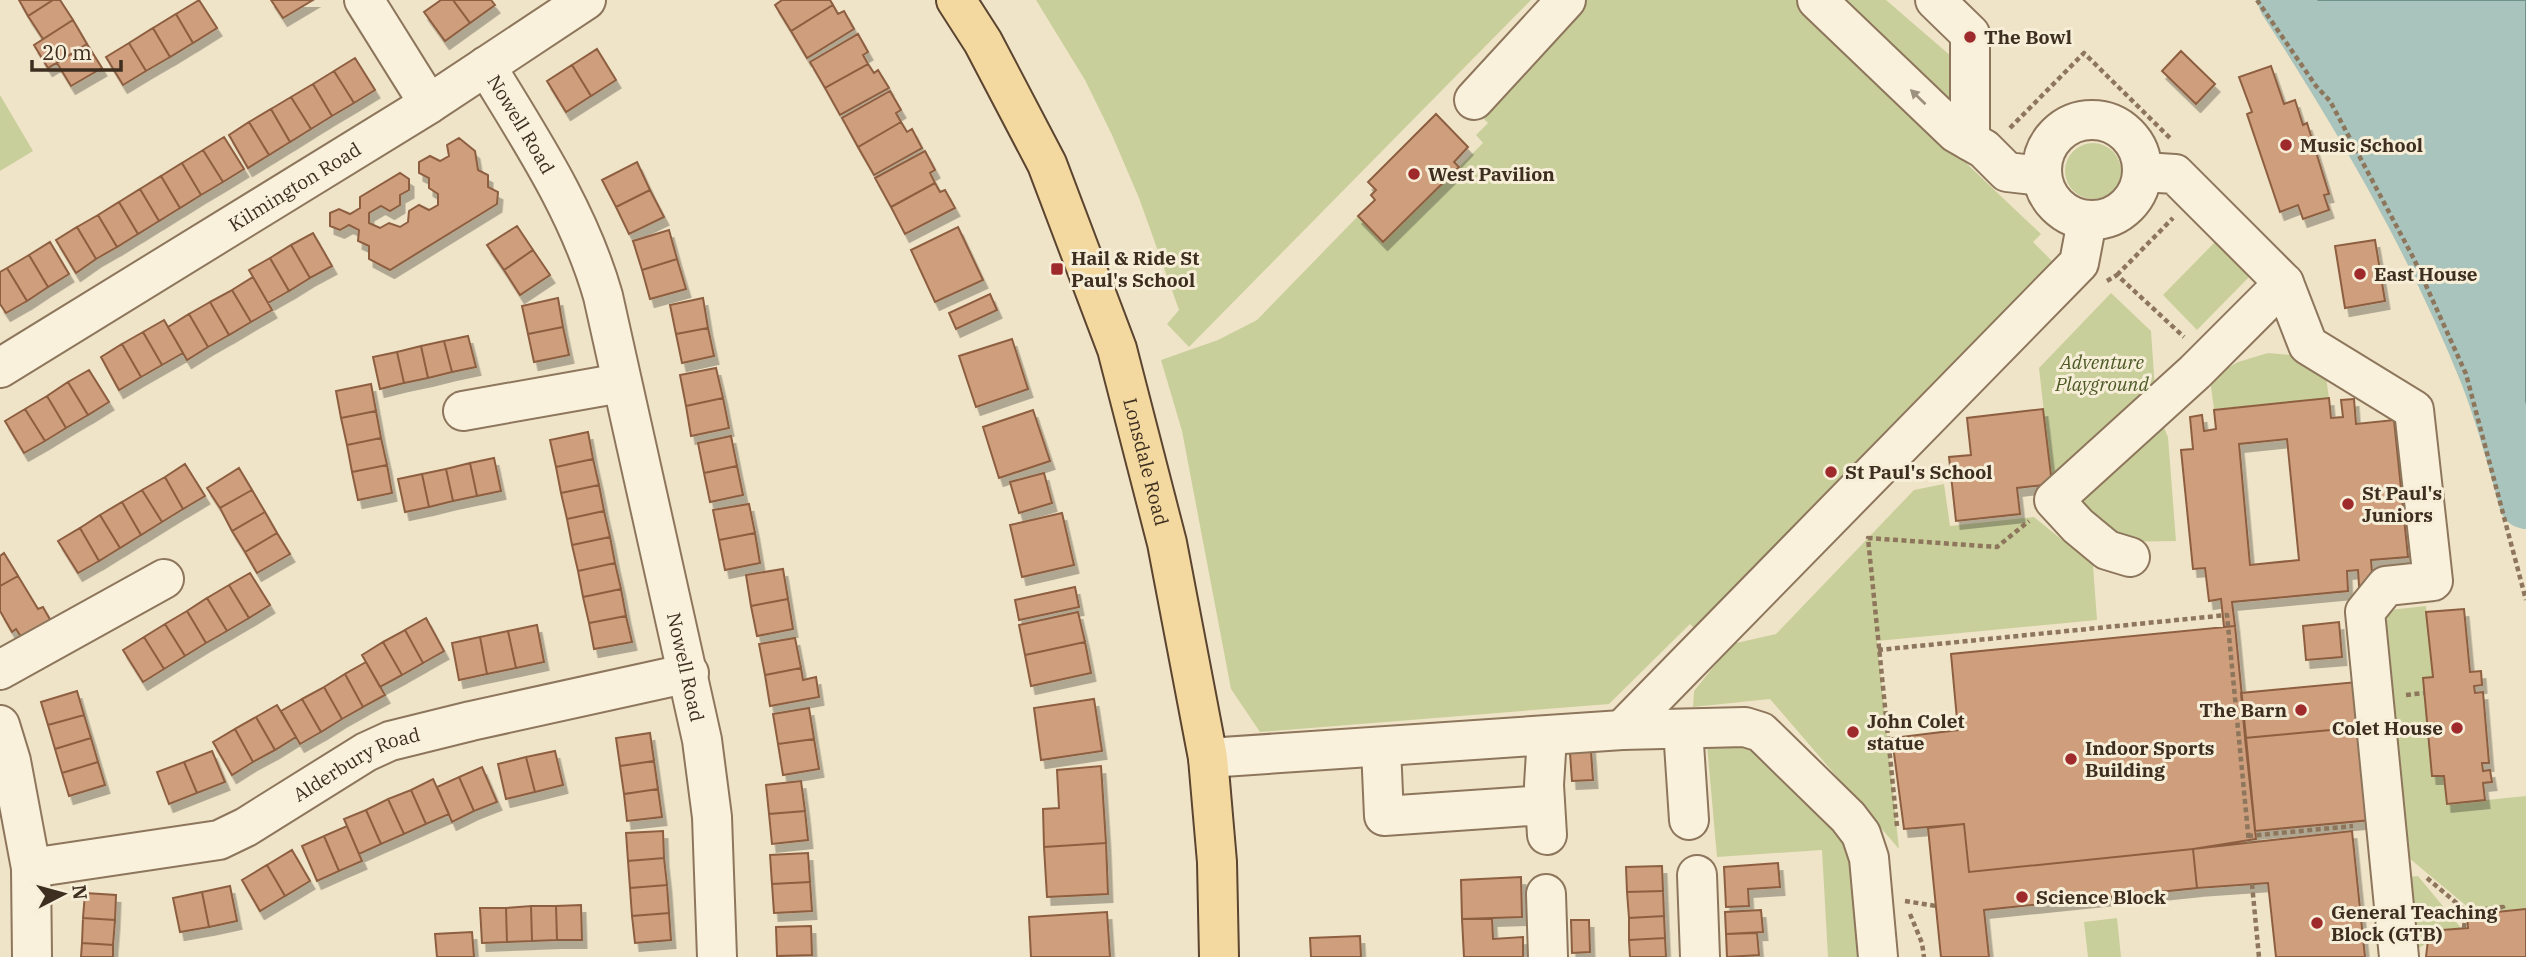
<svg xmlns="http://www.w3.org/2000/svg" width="2526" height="957" font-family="'IBM Plex Serif',serif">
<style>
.green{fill:#c9cf9b}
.water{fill:#a9c4bc;stroke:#6f938a;stroke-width:2}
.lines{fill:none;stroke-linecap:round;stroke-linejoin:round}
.river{stroke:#a9c4bc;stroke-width:54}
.building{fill:#cf9f7d;stroke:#8d5f41;stroke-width:2;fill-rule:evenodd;filter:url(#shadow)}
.minor-casing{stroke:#8d765c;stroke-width:42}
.major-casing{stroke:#5b4430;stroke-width:42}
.path{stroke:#8d765c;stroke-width:4.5;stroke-dasharray:5 3.5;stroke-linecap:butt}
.minor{stroke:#faf1dc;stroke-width:38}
.major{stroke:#f3d9a0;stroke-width:38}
.oneway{fill:#9c907e}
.poi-dot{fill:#9e2a2b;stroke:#f7eed8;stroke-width:2.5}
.labels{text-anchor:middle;stroke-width:6;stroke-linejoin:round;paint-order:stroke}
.poi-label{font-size:19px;font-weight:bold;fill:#3d2e20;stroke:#f7eed8;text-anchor:start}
.street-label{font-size:19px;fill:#3d2e20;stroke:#f7eed8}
.park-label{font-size:19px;font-style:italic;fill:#4d5a26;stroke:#f7eed8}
</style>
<defs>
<filter id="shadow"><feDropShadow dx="4.5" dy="8" stdDeviation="0" flood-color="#0004"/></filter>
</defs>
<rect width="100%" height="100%" fill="#f0e4c8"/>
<path class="green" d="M1036 0H1531L1189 347 1167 324 1179 310 1139 198 1112 135 1085 80Z
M1581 0H1804L1970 160 1967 164 2041 234 2033 242 2055 264 1696 630 1690 624 1609 704 1260 732 1231 689 1182 431 1161 360 1218 340 1257 320 1358 216 1384 241 1483 143 1476 135 1488 123 1480 115Z
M1826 0H1886L1959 63 1958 126Z
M0 95 33 151 0 171Z
M2065 171a28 28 0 1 1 56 0a28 28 0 1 1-56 0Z
M2215 242 2250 276 2197 330 2163 295Z
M2111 293 2151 331 2155 390 2052 484 2039 368Z
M2268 353 2304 356 2326 377 2329 398 2214 409 2210 379 2238 362Z
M2161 421 2168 437 2176 541 2115 542 2077 505Z
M1944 484 1950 526 2034 517 2093 565 2097 620 1877 641 1899 849 1770 699 1693 707 1694 691 1732 644 1776 634 1914 490Z
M2426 606 2433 677 2423 679 2432 776H2444L2447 804 2526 796V909L2510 911 2469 908 2409 858 2385 626 2389 610Z
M1750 743 1850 841 1861 957H1828L1822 850 1717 857 1707 745Z
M2418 876 2461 928 2429 931 2427 925 2425 944 2416 950 2409 877Z
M2117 918 2121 957H2088L2084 922Z"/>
<path class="water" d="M2285 0H2526V502C2515 460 2503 416 2487 375 2434 242 2362 119 2285 0Z"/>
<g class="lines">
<path class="river" d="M2285 0C2362 119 2434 242 2487 375 2503 416 2515 460 2526 502"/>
</g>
<path class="building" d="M19 0H53L28 16Z
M53 0H60L73 20 43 39 28 16Z
M199 0 217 28 193 43 176 14Z
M271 0H313L283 18Z
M441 0H453L470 23 445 41 424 12Z
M453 0H491L495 5 470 23Z
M782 0H830L833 5 791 31 775 5Z
M833 5 838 14 844 11 854 29 807 58 791 31Z
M176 14 193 43 170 57 153 28Z
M73 20 87 44 48 68 34 45Z
M153 28 170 57 146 71 129 43Z
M858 34 868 52 863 55 868 64 825 88 810 62Z
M129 43 146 71 123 85 106 57Z
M87 44 102 68 71 86 57 63Z
M597 49 616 80 591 96 572 65Z
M2181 51 2215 84 2196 104 2162 71Z
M355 58 375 90 354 103 334 71Z
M868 64 874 73 878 70 889 88 840 115 825 88Z
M572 65 591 96 566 112 547 81Z
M2271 66 2284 104 2295 100 2303 125 2307 123 2329 194 2324 195 2329 210 2303 219 2298 205 2280 212 2247 114 2252 112 2239 77Z
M334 71 354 103 332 116 313 84Z
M313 84 332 116 311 129 291 97Z
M890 91 901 110 896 113 901 122 858 147 842 118Z
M291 97 311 129 290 142 271 109Z
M271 109 290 142 269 155 249 122Z
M1436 114 1468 147 1454 162 1459 167 1383 242 1358 216 1375 200 1371 195 1376 190 1368 182Z
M249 122 269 155 248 168 229 135Z
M901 122 907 132 912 129 922 148 874 175 858 147Z
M224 137 244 169 223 182 203 150Z
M459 138 475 151 478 170 488 175V187L498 192 497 204 390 270 369 259V246L358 241 359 230 349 225 340 230 330 226V213L339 209 350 214 360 208V197L400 173 409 179V190L400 195V205L390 211 381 206 369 213V223L380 228 389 223 400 227 408 222 409 211 419 205 429 210 438 205V194L429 188V178L419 173V162L430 156 440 161 449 156 447 145Z
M203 150 223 182 201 195 182 163Z
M925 151 935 170 930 173 935 183 891 207 875 178Z
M637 162 650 190 616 207 602 180Z
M182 163 201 195 180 208 161 176Z
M161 176 180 208 159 221 140 189Z
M935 183 940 192 945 190 955 208 905 234 891 207Z
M140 189 159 221 138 234 119 202Z
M650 190 664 217 629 234 616 207Z
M119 202 138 234 117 247 98 215Z
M98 215 117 247 96 259 77 227Z
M517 226 533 250 504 270 487 245Z
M77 227 96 259 76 273 56 240Z
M958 227 983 280 935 302 911 250Z
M669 230 677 259 642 270 633 241Z
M313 233 332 266 310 278 291 245Z
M2375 240 2385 301 2345 308 2335 246Z
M50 242 69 274 48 287 29 255Z
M291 245 310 278 289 291 270 258Z
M533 250 550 275 520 295 504 270Z
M29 255 48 287 27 301 7 268Z
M270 258 289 291 268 303 249 270Z
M677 259 686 289 650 299 642 270Z
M7 268 27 301 6 313 0 304V272Z
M253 277 272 310 251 322 232 290Z
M232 290 251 322 229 335 210 302Z
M990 294 997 310 956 329 949 313Z
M558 298 563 327 528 334 522 306Z
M703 298 708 328 676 334 670 305Z
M210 302 229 335 208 347 189 314Z
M189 314 208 347 187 360 168 327Z
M164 320 183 353 162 365 143 332Z
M563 327 569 355 534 362 528 334Z
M708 328 714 356 682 363 676 334Z
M143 332 162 365 141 377 122 344Z
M468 336 476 367 452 372 444 341Z
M1012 339 1028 389 976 407 959 356Z
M444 341 452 372 428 378 421 346Z
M122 344 141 377 119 390 101 357Z
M421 346 428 378 404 383 397 352Z
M397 352 404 383 380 389 373 357Z
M716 368 723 398 686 406 680 375Z
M89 370 109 402 88 415 68 382Z
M68 382 88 415 66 428 47 396Z
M371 384 376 411 341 418 336 391Z
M47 396 66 428 45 441 25 409Z
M723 398 729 428 691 436 686 406Z
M2329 398 2331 418 2343 417 2341 400 2354 399 2356 424 2394 420 2408 557 2371 560 2373 585 2359 586 2358 570 2347 571 2348 591 2232 602 2235 626 2224 627 2221 599 2209 601 2205 568 2193 569 2181 450 2193 449 2190 417 2202 415 2204 431 2216 429 2214 410ZM2287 439 2299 560 2250 565 2239 444Z
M25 409 45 441 24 453 5 421Z
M2043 409 2052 484 2017 488 2020 514 1956 521 1949 457 1971 455 1967 418Z
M1033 410 1050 461 999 478 983 427Z
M376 411 381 438 347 445 341 418Z
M588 432 593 459 556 467 550 440Z
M731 436 737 466 704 473 698 443Z
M381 438 387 465 352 472 347 445Z
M494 458 501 491 477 496 470 463Z
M593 459 599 485 561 493 556 467Z
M470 463 477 496 453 501 446 469Z
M185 464 205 496 183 509 165 477Z
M387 465 392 493 358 500 352 472Z
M737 466 743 495 710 502 704 473Z
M239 468 252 490 220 508 207 488Z
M446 469 453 501 429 507 422 474Z
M1044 473 1052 503 1019 513 1010 482Z
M422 474 429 507 405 512 398 479Z
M165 477 183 509 162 522 142 490Z
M599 485 604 511 567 519 561 493Z
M142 490 162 522 141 535 122 502Z
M252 490 265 512 232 531 220 508Z
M122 502 141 535 120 548 100 515Z
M749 504 755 533 719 540 713 510Z
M604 511 610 537 572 545 567 519Z
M265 512 277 533 245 552 232 531Z
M1062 513 1074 565 1022 577 1010 525Z
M100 515 120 548 99 561 80 528Z
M80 528 99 561 78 573 58 541Z
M277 533 290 554 257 573 245 552Z
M755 533 760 563 725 570 719 540Z
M610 537 615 563 578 571 572 545Z
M4 553 18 576 0 586V556Z
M615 563 621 589 583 597 578 571Z
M783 569 788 599 751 606 746 575Z
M250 573 270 605 249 618 229 585Z
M18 576 38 609 43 607 52 623 23 640 16 629 12 632 0 611V586Z
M229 585 249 618 227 631 207 598Z
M1075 587 1079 607 1019 620 1015 600Z
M621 589 626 616 589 623 583 597Z
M207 598 227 631 206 643 187 611Z
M788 599 793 629 757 636 751 606Z
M2464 609 2470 672 2481 671 2482 685 2474 686 2475 693 2483 692 2489 763H2482L2483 771 2490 770 2492 782 2483 783 2485 800 2447 804 2444 776H2432L2423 678 2433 677 2426 612Z
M187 611 206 643 185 656 165 624Z
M1078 612 1085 642 1025 655 1019 625Z
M626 616 632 642 594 649 589 623Z
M426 618 444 651 423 663 405 630Z
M2339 622 2342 657 2306 660 2303 626Z
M165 624 185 656 164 669 144 637Z
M537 625 544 662 516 668 508 631Z
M2235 626 2256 839 2193 849 1969 872 1964 824 1904 829 1892 738 1958 730 1951 654Z
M405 630 423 663 402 675 383 642Z
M508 631 516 668 487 674 480 637Z
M144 637 164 669 143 682 123 650Z
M480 637 487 674 459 680 452 643Z
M795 638 801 668 765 675 759 644Z
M383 642 402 675 380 687 362 655Z
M1085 642 1091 673 1031 686 1025 655Z
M366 662 385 695 363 707 345 674Z
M801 668 803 680 816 677 819 697 770 706 765 675Z
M345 674 363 707 342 719 324 687Z
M2357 682 2362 727 2245 738 2241 693Z
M324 687 342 719 321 732 302 699Z
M77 691 84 715 48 725 41 702Z
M302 699 321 732 300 744 281 711Z
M1094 699 1102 751 1041 760 1034 708Z
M277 705 296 737 275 750 256 717Z
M809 708 814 739 778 744 773 714Z
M84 715 91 738 55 749 48 725Z
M256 717 275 750 253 762 235 729Z
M2362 727 2371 820 2255 831 2245 738Z
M235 729 253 762 232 775 213 742Z
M650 733 654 761 620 766 616 738Z
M1590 737 1593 780 1572 781 1569 739Z
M91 738 98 762 62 773 55 749Z
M814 739 819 769 783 775 778 744Z
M212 751 225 782 197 793 184 762Z
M555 751 563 785 535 792 526 757Z
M526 757 535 792 506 799 498 764Z
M654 761 658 789 624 794 620 766Z
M98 762 105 785 69 796 62 773Z
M184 762 197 793 169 804 157 772Z
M1101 766 1106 843 1044 847 1043 809 1059 808 1057 770Z
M482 767 497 802 474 811 459 777Z
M459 777 474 811 452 822 437 787Z
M433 779 449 814 426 824 411 790Z
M801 781 805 811 769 814 766 785Z
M658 789 662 817 627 821 624 794Z
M411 790 426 824 404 834 388 799Z
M388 799 404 834 381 844 366 810Z
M366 810 381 844 359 854 344 819Z
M805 811 808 840 772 844 769 814Z
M1964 824 1969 872 2193 849 2197 888 1984 910 1989 957H1941L1928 828Z
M347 826 362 861 339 871 324 836Z
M663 831 664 858 628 861 626 833Z
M2352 831 2365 957H2276L2268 883 2197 888 2193 849Z
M324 836 339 871 317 881 302 846Z
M1106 843 1108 894 1047 897 1044 847Z
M292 850 310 881 285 896 267 865Z
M808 853 810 882 772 884 770 855Z
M664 858 667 885 630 888 628 861Z
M1778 863 1780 887 1748 889 1749 906 1726 907 1724 867Z
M267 865 285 896 260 911 242 880Z
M1662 866 1663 891 1627 892 1626 867Z
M1521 877 1522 917 1462 919 1461 880Z
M810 882 812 911 774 913 772 884Z
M667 885 669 913 632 916 630 888Z
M230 886 237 921 209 927 202 892Z
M1663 891 1664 916 1629 918 1627 892Z
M202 892 209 927 180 932 173 898Z
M85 893 116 895 115 920 83 918Z
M581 905 582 940H557L556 906Z
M531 906H556L557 940 532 941Z
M531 906 532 941 507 942 506 908Z
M480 908H506L507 942 482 943Z
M2526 909V957H2426L2429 931 2468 928 2467 915Z
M1761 910 1763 932 1726 934 1725 912Z
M1107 912 1110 957H1031L1029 917Z
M669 913 671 940 635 943 632 916Z
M1664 916 1665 938 1629 940V918Z
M83 918 115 920 113 945 82 943Z
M1492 918 1493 939 1523 937V957H1464L1462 919Z
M1571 920H1589L1590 952 1572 953Z
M811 926 812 955 777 956 776 927Z
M472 932 474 957H437L435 934Z
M1757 933 1759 955 1727 957 1726 934Z
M1360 936 1361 957H1311L1310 938Z
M1665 938 1666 957H1630L1629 940Z
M82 943 113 945V957H81Z"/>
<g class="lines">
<g class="minor-casing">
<g id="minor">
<path d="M364 0 429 104"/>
<path d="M1817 0 1956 133 1984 149 2007 172 2042 176"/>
<path d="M1935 0 1970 34V141"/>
<path id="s1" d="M486 66C531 140 579 212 603 296L702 740 712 817 717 957"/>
<path d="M1474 100 1566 0"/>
<circle cx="2092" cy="170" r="50"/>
<path d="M2143 172 2175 174 2284 283 2308 345 2414 410 2433 581 2386 586 2365 612 2399 957"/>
<path id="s2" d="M0 368 429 104 586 0"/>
<path d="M463 411 621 383"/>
<path d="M2130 557 2107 550 2078 526 2054 500 2195 372 2284 283"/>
<path d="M0 670 164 579"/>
<path d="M0 725 11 761 31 868 32 957"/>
<path d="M1683 729 1689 820"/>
<path d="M1622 730 2079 263 2087 221"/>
<path d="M1381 748 1384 816 1545 805"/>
<path d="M1208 758 1622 730 1745 727 1761 732 1848 817 1861 834 1869 858 1878 957"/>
<path d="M1547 835 1544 785 1547 736"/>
<path id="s3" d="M31 868 219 840 246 827 366 752 390 741 471 721 689 673"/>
<path d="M1697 875 1700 957"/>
<path d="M1546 894 1548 957"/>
</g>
</g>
<g class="major-casing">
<g id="major">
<path id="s4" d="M956 0 983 42 1047 164 1117 349 1167 543 1208 758 1217 862 1219 957"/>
</g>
</g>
<path class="path" d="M2257 0 2316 86 2330 101 2414 259 2466 374 2526 600
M2010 128 2084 53 2172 140
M2117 275 2173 218
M2107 281 2117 275 2184 337
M1878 650 2227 615 2249 843
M2406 695 2424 693
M1897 826 1868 538 1997 547 2029 521
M2248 836 2353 826
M2427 878 2466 911 2503 907 2504 912
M2252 884 2259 957
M1905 901 1936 906
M1910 914 1922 943 1924 957
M2464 928 2466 911"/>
<use href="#minor" class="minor"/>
<use href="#major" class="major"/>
</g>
<defs><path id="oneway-solid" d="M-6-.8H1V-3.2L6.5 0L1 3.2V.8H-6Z" transform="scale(1.75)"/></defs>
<use class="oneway" href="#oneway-solid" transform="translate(1918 97) rotate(-136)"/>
<g class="poi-dot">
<circle cx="1970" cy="37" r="7"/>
<circle cx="2286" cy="145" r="7"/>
<circle cx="1414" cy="174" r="7"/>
<rect x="1050" y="262" width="14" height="14" rx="3.5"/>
<circle cx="2360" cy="274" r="7"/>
<circle cx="1831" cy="472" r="7"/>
<circle cx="2348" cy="504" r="7"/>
<circle cx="2301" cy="710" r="7"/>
<circle cx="2457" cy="728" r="7"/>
<circle cx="1853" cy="732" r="7"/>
<circle cx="2071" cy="759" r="7"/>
<circle cx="2022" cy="897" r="7"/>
<circle cx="2317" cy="923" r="7"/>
</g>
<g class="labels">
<g class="poi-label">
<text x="1984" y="44">The Bowl</text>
<text x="2300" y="152">Music School</text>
<text x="1428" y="181">West Pavilion</text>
<text x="1071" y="265">Hail &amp; Ride St<tspan x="1071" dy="22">Paul's School</tspan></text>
<text x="2374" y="281">East House</text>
<text x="1845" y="479">St Paul's School</text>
<text x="2362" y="500">St Paul's<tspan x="2362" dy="22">Juniors</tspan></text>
<text x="2287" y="717" text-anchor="end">The Barn</text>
<text x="1867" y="728">John Colet<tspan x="1867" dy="22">statue</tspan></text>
<text x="2443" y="735" text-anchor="end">Colet House</text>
<text x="2085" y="755">Indoor Sports<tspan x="2085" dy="22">Building</tspan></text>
<text x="2036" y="904">Science Block</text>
<text x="2331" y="919">General Teaching<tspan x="2331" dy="22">Block (GTB)</tspan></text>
</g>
<g class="street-label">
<text dy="7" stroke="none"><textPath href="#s1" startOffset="68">Nowell Road</textPath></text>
<text dy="7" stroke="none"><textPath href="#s2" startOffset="346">Kilmington Road</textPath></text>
<text dy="7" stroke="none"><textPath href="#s4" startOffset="502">Lonsdale Road</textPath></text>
<text dy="7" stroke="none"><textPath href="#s1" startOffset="639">Nowell Road</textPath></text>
<text dy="7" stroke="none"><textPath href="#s3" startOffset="348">Alderbury Road</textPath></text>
</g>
<g class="park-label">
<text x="2102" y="369">Adventure<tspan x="2102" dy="22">Playground</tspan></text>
</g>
</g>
<g transform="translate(63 894) rotate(84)" stroke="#f7eed8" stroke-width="5" paint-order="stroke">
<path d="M0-5L12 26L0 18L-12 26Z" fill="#3d2e20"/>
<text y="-10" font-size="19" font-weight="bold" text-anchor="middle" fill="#3d2e20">N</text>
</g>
<path d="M32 60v10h89v-10" fill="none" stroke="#3d2e20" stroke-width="3.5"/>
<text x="42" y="60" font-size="21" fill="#3d2e20" stroke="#f7eed8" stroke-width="5" paint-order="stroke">20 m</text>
</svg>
